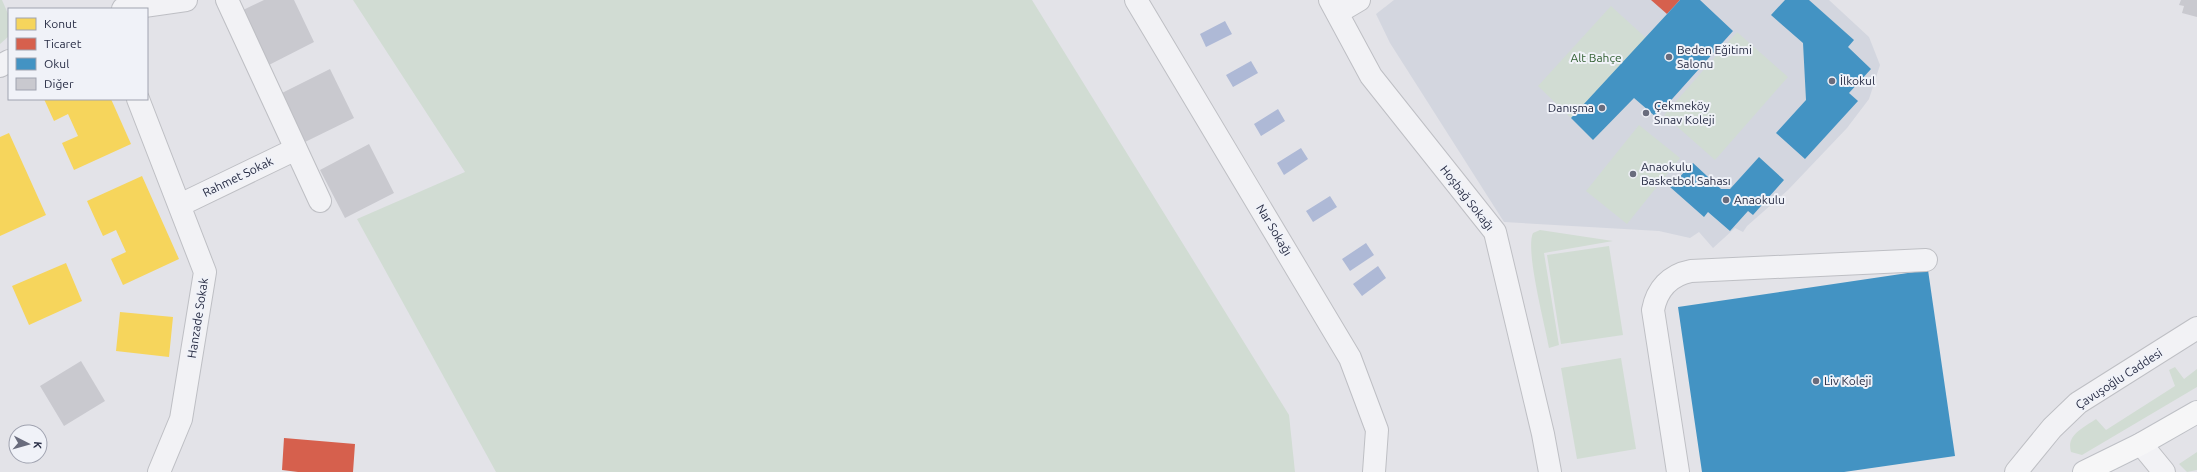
<svg xmlns="http://www.w3.org/2000/svg" width="2197" height="472" font-family="Ubuntu,sans-serif">
<style>
.built{fill:#d3d6df}
.green{fill:#d1dcd3}
.water{fill:#aeb9d6}
.homes{fill:#f6d55c}
.shops{fill:#d6604d}
.schools{fill:#4393c3}
.building{fill:#c9c9cf}
.lines{fill:none;stroke-linecap:round;stroke-linejoin:round}
.minor-casing{stroke:#bebfc4;stroke-width:24}
.major-casing{stroke:#bec0c6;stroke-width:24}
.minor{stroke:#f2f2f5;stroke-width:22}
.major{stroke:#f6f6f7;stroke-width:22}
.poi-dot{fill:#696c7d;stroke:#f0f2f8;stroke-width:1.5}
.labels{text-anchor:middle;stroke-width:4;stroke-linejoin:round;paint-order:stroke}
.poi-label{font-size:12px;fill:#272c44;stroke:#f0f2f8;text-anchor:start}
.park-label{font-size:12px;fill:#336133;stroke:#f0f2f8}
.street-label{font-size:12px;fill:#272c44;stroke:#f0f2f8}
</style>
<rect width="100%" height="100%" fill="#e3e3e8"/>
<path class="built" d="M1394 0H1829L1869 37 1880 65 1869 99 1847 128 1788 190 1747 226 1743 232 1735 228 1713 248 1699 232 1690 238 1659 231 1504 222 1390 43 1376 14Z"/>
<path class="green" d="M0 0H2L9 16V36L0 44Z
M353 0H1032L1289 415 1295 472H496L357 219 465 172Z
M1611 6 1646 38 1571 118 1538 86Z
M1737 32 1788 77 1715 160 1664 115Z
M1639 125 1680 158 1627 224 1586 191Z
M1540 230 1613 241 1544 253 1559 345 1549 348C1545 325 1525 250 1533 233Z
M1609 246 1623 335 1561 344 1547 255Z
M1621 358 1636 449 1577 459 1561 368Z
M2175 367 2184 379 2197 369V387L2082 455 2071 452C2066 435 2083 428 2096 419L2106 430 2175 386 2169 370Z
M2197 452V470L2187 472 2179 464Z"/>
<path class="water" d="M1225 21 1232 34 1206 47 1200 34Z
M1251 61 1258 73 1233 87 1226 75Z
M1278 109 1285 121 1261 136 1254 124Z
M1301 148 1308 159 1284 175 1277 163Z
M1330 196 1337 207 1313 222 1306 211Z
M1366 243 1374 255 1350 271 1342 259Z
M1378 266 1386 278 1362 296 1353 284Z"/>
<path class="homes" d="M44 99H111L131 144 74 170 62 143 78 136 68 114 54 121Z
M9 133 46 215 0 236V137Z
M142 176 179 259 123 285 111 259 126 252 116 230 103 236 87 201Z
M66 263 82 301 29 325 12 286Z
M120 312 173 317 169 357 116 351Z"/>
<path class="shops" d="M1651 0H1680L1667 14Z
M284 438 355 444 353 472H298L282 470Z"/>
<path class="schools" d="M1680 0H1700L1733 31 1656 117 1634 98 1593 140 1571 118Z
M1785 0H1809L1854 40 1848 47 1871 69 1849 93 1858 101 1805 159 1776 133 1806 100 1803 43 1771 15Z
M1759 157 1784 180 1753 215 1748 211 1730 231 1708 212 1704 217 1670 187 1693 163 1721 189H1730Z
M1928 270 1955 456 1844 472H1702L1678 307Z"/>
<path class="building" d="M264 0H294L314 42 265 67 239 12Z
M2181 0H2197V17L2182 13 2184 6 2179 5Z
M330 69 354 118 305 142 280 94Z
M369 144 394 193 345 218 320 170Z
M81 361 105 401 64 426 40 386Z"/>
<g class="lines">
<g class="minor-casing">
<path id="minor" d="M227 0 320 201
M1136 0 1350 358 1377 430 1374 472
M1330 0 1371 76 1495 232 1543 434 1550 472
M123 9 186 0
M1337 13 1359 0
M0 66 9 61
M138 99 205 272 181 419 159 472
M180 205 296 149
M2141 444 2164 472
M1678 472 1653 310C1657 289 1670 275 1691 271L1926 260
M2016 472 2052 428 2078 403 2197 328"/>
</g>
<g class="major-casing">
<path id="major" d="M2084 472 2141 444 2197 412"/>
</g>
<use href="#minor" class="minor"/>
<use href="#major" class="major"/>
</g>
<g class="poi-dot">
<circle cx="1669" cy="57" r="4"/>
<circle cx="1832" cy="81" r="4"/>
<circle cx="1602" cy="108" r="4"/>
<circle cx="1646" cy="113" r="4"/>
<circle cx="1633" cy="174" r="4"/>
<circle cx="1726" cy="200" r="4"/>
<circle cx="1816" cy="381" r="4"/>
</g>
<g class="labels">
<g class="poi-label">
<text x="1677" y="54">Beden Eğitimi<tspan x="1677" dy="14">Salonu</tspan></text>
<text x="1840" y="85">İlkokul</text>
<text x="1654" y="110">Çekmeköy<tspan x="1654" dy="14">Sınav Koleji</tspan></text>
<text x="1594" y="112" text-anchor="end">Danışma</text>
<text x="1641" y="171">Anaokulu<tspan x="1641" dy="14">Basketbol Sahası</tspan></text>
<text x="1734" y="204">Anaokulu</text>
<text x="1824" y="385">Liv Koleji</text>
</g>
<g class="park-label">
<text x="1596" y="62">Alt Bahçe</text>
</g>
<g class="street-label">
<text transform="translate(238 177) rotate(-26)" y="4">Rahmet Sokak</text>
<text transform="translate(1467 198) rotate(52)" y="4">Hoşbağ Sokağı</text>
<text transform="translate(1274 230) rotate(59)" y="4">Nar Sokağı</text>
<text transform="translate(198 318) rotate(-81)" y="4">Hanzade Sokak</text>
<text transform="translate(2119 379) rotate(-33)" y="4">Çavuşoğlu Caddesi</text>
</g>
</g>
<rect x="8" y="8" width="140" height="92" fill="#f0f2f8" stroke="#a0a3b0"/>
<rect x="16" y="18" width="20" height="12" fill="#f6d55c" stroke="#a0a3b0"/>
<text x="44" y="28" font-size="12" fill="#272c44">Konut</text>
<rect x="16" y="38" width="20" height="12" fill="#d6604d" stroke="#a0a3b0"/>
<text x="44" y="48" font-size="12" fill="#272c44">Ticaret</text>
<rect x="16" y="58" width="20" height="12" fill="#4393c3" stroke="#a0a3b0"/>
<text x="44" y="68" font-size="12" fill="#272c44">Okul</text>
<rect x="16" y="78" width="20" height="12" fill="#c9c9cf" stroke="#a0a3b0"/>
<text x="44" y="88" font-size="12" fill="#272c44">Diğer</text>
<g transform="translate(28 444) rotate(96)"><circle r="19" fill="#f0f2f8" stroke="#a0a3b0"/>
<path d="M0-3L7 15L0 10L-7 15Z" fill="#696c7d"/>
<text y="-6" font-size="11" font-weight="bold" text-anchor="middle" fill="#272c44">K</text>
</g>
</svg>
